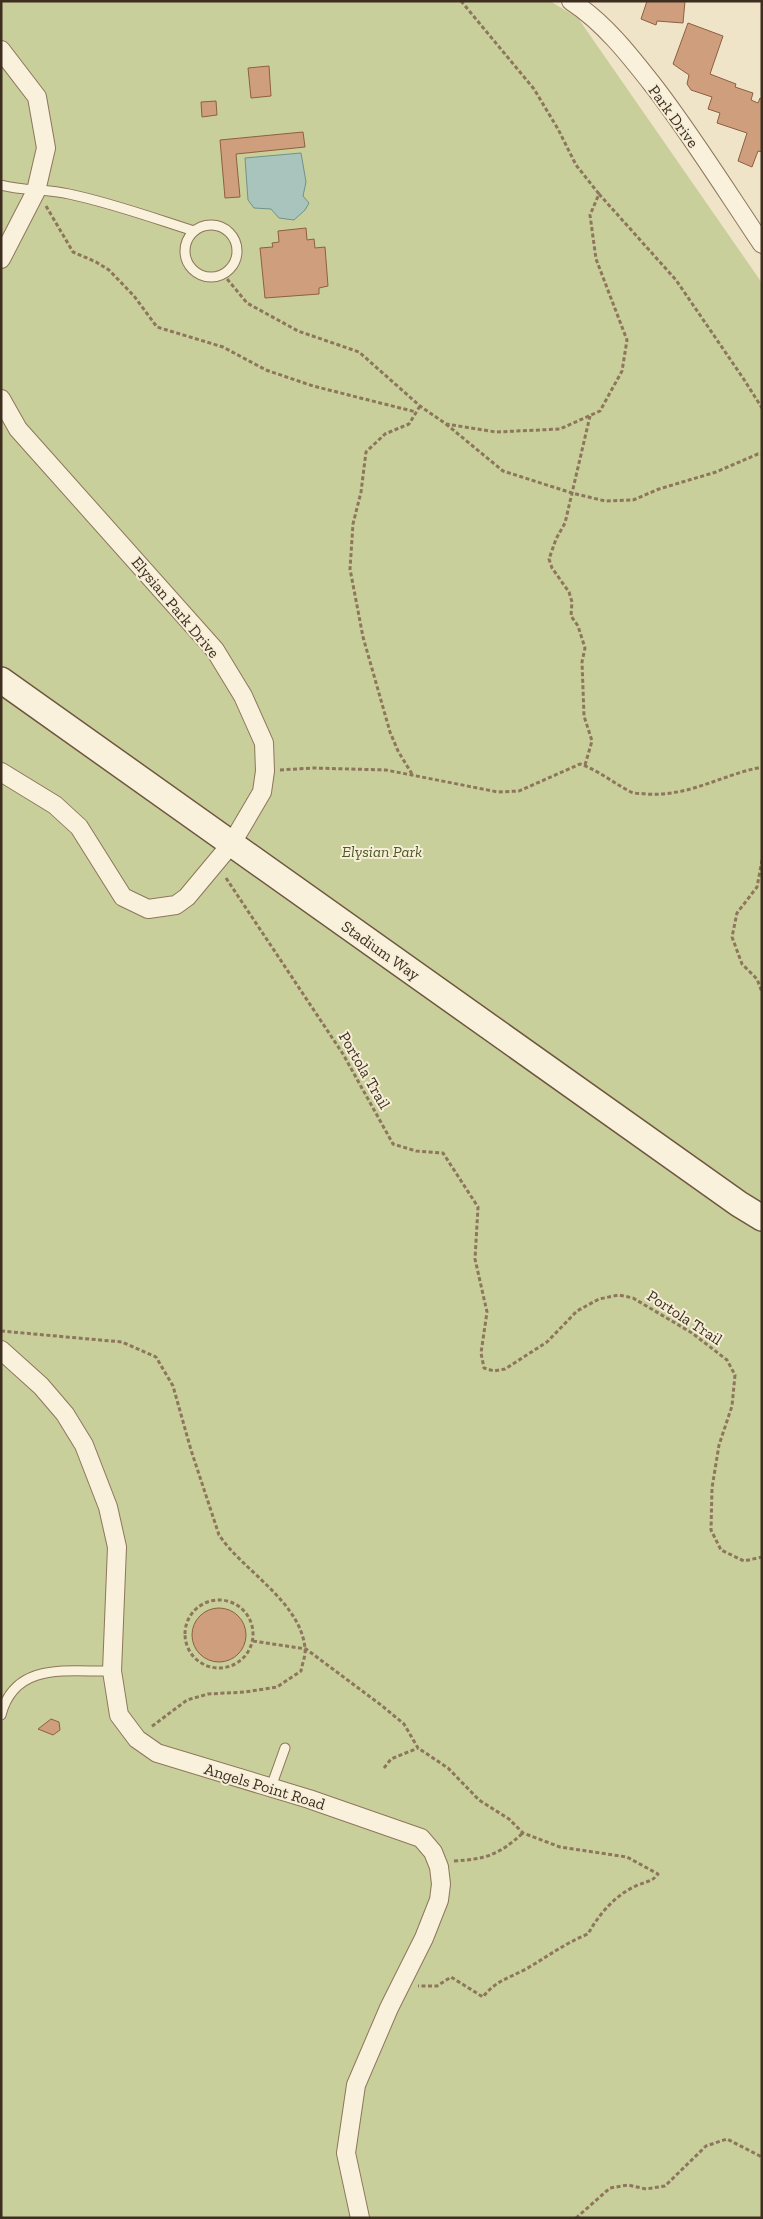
<svg xmlns="http://www.w3.org/2000/svg" width="763" height="2219" font-family="'Zilla Slab',serif">
<style>
.green{fill:#c9cf9b}
.water{fill:#a9c4bc;stroke:#6f938a}
.building{fill:#cf9f7d;stroke:#8d5f41}
.lines{fill:none;stroke-linecap:round;stroke-linejoin:round}
.service-casing{stroke:#8d765c;stroke-width:11}
.minor-casing{stroke:#8d765c;stroke-width:20}
.secondary-casing{stroke:#6f573f;stroke-width:28}
.path{stroke:#8d765c;stroke-width:3;stroke-dasharray:4 2.5;stroke-linecap:butt}
.service{stroke:#faf1dc;stroke-width:9}
.minor{stroke:#faf1dc;stroke-width:18}
.secondary{stroke:#faf1dc;stroke-width:25}
.labels{text-anchor:middle;stroke-width:4;stroke-linejoin:round;paint-order:stroke}
.street-label{font-size:16px;fill:#3d2e20;stroke:#f7eed8}
.park-label{font-size:16px;font-style:italic;fill:#4d5a26;stroke:#f7eed8}
</style>
<rect width="100%" height="100%" fill="#f0e4c8"/>
<path class="green" d="M1 1H550L578 18 762 283V2218H1Z"/>
<path class="water" d="M301 153 306 182 303 196 309 203 305 210 294 220 279 218 271 209 254 208 248 200 245 158Z"/>
<path class="building" d="M647 1H685L683 23 657 21 656 25 641 19Z
M688 23 723 36 710 74 736 84 735 87 753 93 751 100 758 103 760 98 762 99V152L758 151 752 167 738 161 747 133 717 123 720 113 708 109 712 97 691 90 687 84 689 75 673 64Z
M269 66 271 96 251 98 248 68Z
M216 101 217 115 202 117 201 102Z
M303 132 305 147 236 154 240 197 225 198 220 140Z
M306 228 307 240 314 239 315 248 325 247 328 286 319 288V294L265 298 260 248 273 247 272 243 279 242 278 231Z
M192 1635a27 27 0 1 1 54 0a27 27 0 1 1-54 0Z
M51 1719 59 1722 60 1730 53 1735 38 1729Z"/>
<g class="lines">
<g class="service-casing">
<path id="service" d="M1 185C24 191 47 189 69 194 112 203 153 218 194 231
M185 251a26 26 0 1 1 52 0a26 26 0 1 1-52 0Z
M1 1715C15 1661 68 1672 112 1671
M271 1787 285 1748"/>
</g>
<g class="minor-casing">
<path id="minor" d="M571 1C605 23 631 57 656 89 694 139 727 192 762 244
M1 50 37 97 46 148 36 191 1 259
M1 399 18 429 215 650 243 696 264 743 265 771 262 792 232 843 187 897 176 905 148 909 123 897 79 827 55 805 1 772
M1 1350 41 1386 65 1414 84 1445 108 1507 117 1547 112 1671 119 1715 137 1739 157 1753 309 1799 421 1838 433 1852 439 1867 441 1884 439 1900 424 1938 389 2008 356 2085 346 2153 360 2218"/>
</g>
<g class="secondary-casing">
<path id="secondary" d="M1 680 739 1204 762 1218"/>
</g>
<path class="path" d="M461 1 534 89 558 129 576 165 599 194
M46 206 73 252 96 262 109 270 134 296 157 327 223 347 266 370 313 386 416 412
M223 274 247 303 298 331 359 352 420 406 446 424 496 432 560 429 600 411 622 371 627 340 596 259 590 215 599 194 676 280 743 378 762 408
M446 424 503 471 572 493 605 501 633 500 659 489 716 472 758 454H762
M585 765 592 741 584 716 582 662 585 648 578 626 571 616 572 602 569 592 552 568 549 559 556 539 565 523 590 416
M280 770 313 768 386 770 498 792 519 791 580 764C600 771 613 783 631 792 635 794 641 793 646 794 689 797 721 775 762 767
M412 774 398 751 390 732 363 637 350 569 353 524 361 492 366 452 385 434 409 424 420 406
M762 860 757 887 737 913 732 937 742 964 757 979 762 992
M226 878 343 1054 393 1144 416 1151 443 1153 478 1207 475 1259 487 1312 481 1353 484 1368 494 1371 505 1369 547 1342 577 1311 599 1299 619 1295 633 1298 692 1333 727 1360 735 1375 732 1406 719 1445 712 1488 711 1530 721 1550 744 1561 762 1557
M1 1331 122 1342 156 1357 173 1386 191 1450 219 1535C244 1572 300 1601 305 1648 306 1655 302 1664 301 1671L277 1687 245 1692 208 1694 187 1700 151 1727
M185 1634a34 34 0 1 1 68 0a34 34 0 1 1-68 0Z
M253 1641 306 1649 381 1705 404 1724 418 1748 448 1768 479 1800 509 1819 523 1833 560 1847 627 1857 658 1874C652 1882 647 1881 638 1885 616 1894 599 1914 588 1934 565 1943 547 1957 526 1969 509 1978 495 1981 483 1997L451 1977 437 1986H418
M384 1768 391 1759 418 1748
M454 1861C487 1859 498 1855 523 1833
M576 2218 610 2188 628 2185 646 2189 665 2186 706 2146 727 2139 762 2157"/>
<use href="#service" class="service"/>
<use href="#minor" class="minor"/>
<use href="#secondary" class="secondary"/>
</g>
<g class="labels">
<g class="street-label">
<text transform="translate(674 116) rotate(54)" y="6">Park Drive</text>
<text transform="translate(176 607) rotate(50)" y="6">Elysian Park Drive</text>
<text transform="translate(381 950) rotate(35)" y="6">Stadium Way</text>
<text transform="translate(365 1070) rotate(60)" y="6">Portola Trail</text>
<text transform="translate(685 1317) rotate(33)" y="6">Portola Trail</text>
<text transform="translate(265 1786) rotate(17)" y="6">Angels Point Road</text>
</g>
<g class="park-label">
<text x="382" y="857">Elysian Park</text>
</g>
</g>
<rect width="763" height="2219" fill="none" stroke="#3d2e20" stroke-width="5"/>
</svg>
